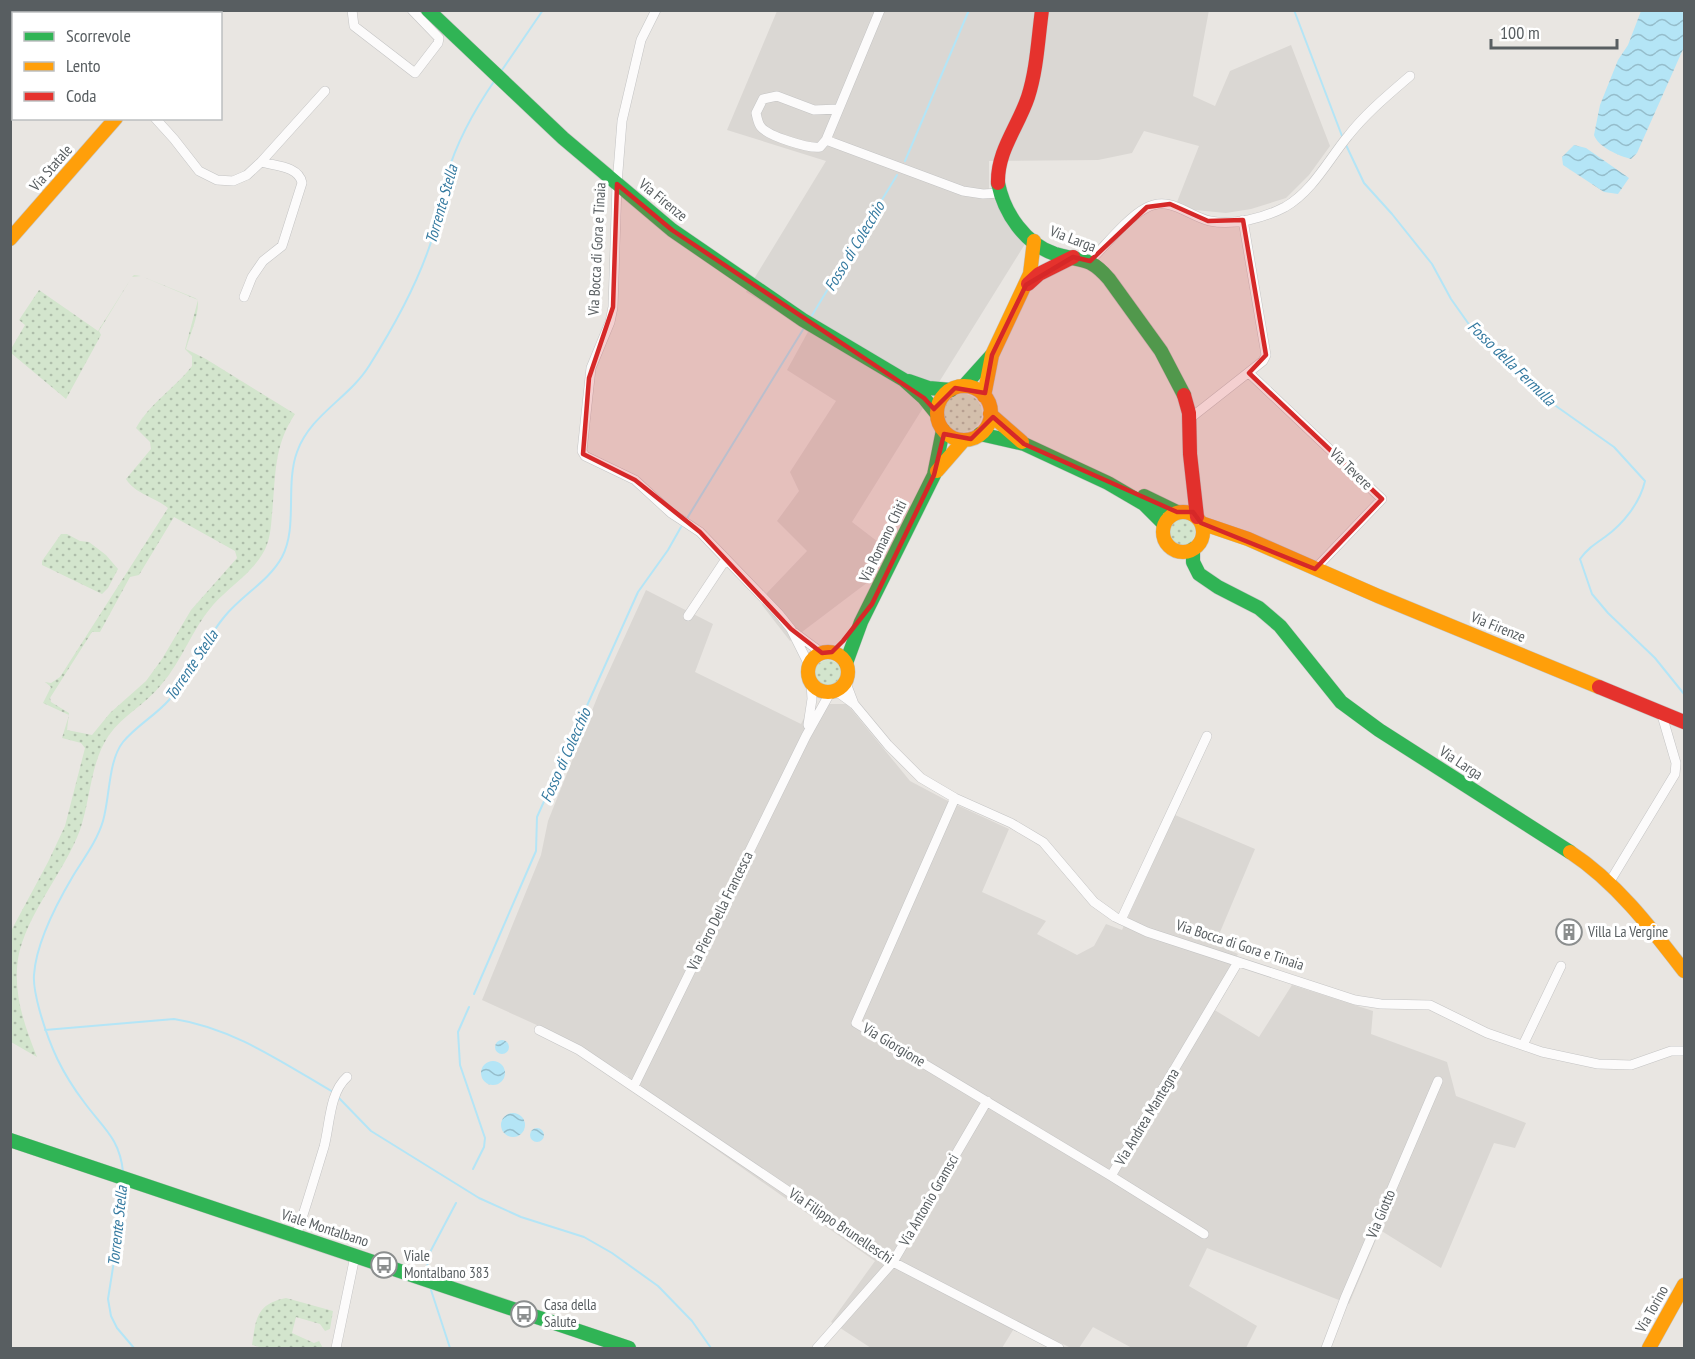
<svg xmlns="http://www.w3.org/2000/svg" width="1695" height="1359" font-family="'PT Sans Narrow',sans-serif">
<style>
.industrial{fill:#dad7d3}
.grass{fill:url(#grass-dots);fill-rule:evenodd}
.water{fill:url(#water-waves)}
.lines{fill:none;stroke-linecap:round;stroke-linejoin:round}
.stream{stroke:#b4e5f6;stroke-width:2}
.street-casing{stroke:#c4c4c4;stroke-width:10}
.fast-casing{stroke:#c4c4c3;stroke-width:15}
.slow-casing{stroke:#c4c4c3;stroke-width:15}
.jam-casing{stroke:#c4c4c3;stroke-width:15}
.street{stroke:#fcfbfb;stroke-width:9}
.fast{stroke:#30b455;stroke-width:14}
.slow{stroke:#ff9f0a;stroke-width:14}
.jam{stroke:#e5322d;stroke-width:14}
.marked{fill:#d62828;fill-opacity:0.2;stroke:#d62828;stroke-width:4.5;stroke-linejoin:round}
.labels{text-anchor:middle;stroke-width:6;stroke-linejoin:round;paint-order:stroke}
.street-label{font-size:15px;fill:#585e61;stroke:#fff}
.poi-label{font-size:15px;fill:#585e61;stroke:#fff;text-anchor:start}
.water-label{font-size:16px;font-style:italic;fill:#357aa0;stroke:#fff}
</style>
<defs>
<pattern id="grass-dots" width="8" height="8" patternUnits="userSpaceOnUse" patternTransform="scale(1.5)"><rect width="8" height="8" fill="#d3e5cd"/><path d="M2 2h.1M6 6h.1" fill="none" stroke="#aebdaa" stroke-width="1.8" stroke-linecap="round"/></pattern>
<pattern id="water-waves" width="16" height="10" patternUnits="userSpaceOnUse" patternTransform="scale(1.5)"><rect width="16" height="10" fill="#b4e5f6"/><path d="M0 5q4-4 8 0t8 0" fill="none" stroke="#95bdcb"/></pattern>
</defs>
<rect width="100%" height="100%" fill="#e9e6e2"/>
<path class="industrial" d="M1209 10 1193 96 1215 106 1230 71 1291 45 1330 146 1309 175 1286 198 1251 209 1226 213 1195 210 1177 202 1199 146 1144 131 1132 153 1098 160 989 161V188L1000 211 1025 244 852 522 886 548 872 579 790 641 762 605 767 593 807 551 777 521 799 491 790 472 836 401 787 370 809 330 746 292 826 161 727 130 777 11Z
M646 590 713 624 695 672 801 724 806 714 830 704H847L910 781 944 799 1009 829 982 892 1046 921 1037 934 1077 955 1094 946 1106 924 1122 930 1175 815 1255 849 1215 944 1238 954 1208 1006 1259 1037 1292 985 1373 1011 1371 1034 1447 1062 1456 1096 1526 1123 1515 1148 1494 1143 1441 1268 1380 1230 1349 1304 1207 1248 1189 1286 1257 1326 1246 1348H1132L1093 1327 1079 1348H1071L1018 1322 1002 1348H871L831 1322 875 1261 634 1092 628 1076 563 1037 482 1000 541 855 548 821 599 693Z"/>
<path class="grass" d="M134 275 141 276 195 298 198 300C199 316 190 334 186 349L206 359 295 414C273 447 276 476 272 514 271 527 270 542 263 553 251 574 229 587 213 605 192 629 182 661 161 685 146 704 123 715 109 735 90 763 91 798 80 830 64 874 19 922 17 969 15 1000 26 1029 37 1057L11 1042V931L48 862 65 826 85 748 81 743 62 738 69 715 43 703 51 687 45 682 51 683 60 677 168 508C155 497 135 494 126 479L151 449 150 442 136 428C150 403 175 388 192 366V356L185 349 198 300 141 276 132 277 99 331 101 335 66 399 11 353V349L25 325 19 320 39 290 98 331 132 277ZM174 517 235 551 237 558 191 610 162 659 146 681 110 713 92 735 67 730 69 713 51 702 50 698 92 632H100L130 577 139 575Z
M944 413a19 19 0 1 1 38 0a19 19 0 1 1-38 0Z
M1169 532a13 13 0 1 1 26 0a13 13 0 1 1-26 0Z
M61 534H67L80 541 89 542 106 555 118 569 108 588 102 594 42 565V561Z
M815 673a13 13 0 1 1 26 0a13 13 0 1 1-26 0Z
M286 1298 333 1311 330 1329 325 1331 320 1324 296 1317 292 1333 314 1343 319 1341 323 1348H263L252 1345C256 1319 256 1304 286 1298Z"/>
<path class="water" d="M1641 11H1684V47L1637 153 1631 159C1619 156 1598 147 1594 135L1600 105 1618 60 1628 45Z
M1574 145 1586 148 1629 178 1618 194 1604 192 1563 165 1562 157Z
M495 1047a7 7 0 1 1 14 0a7 7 0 1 1-14 0Z
M481 1073a12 12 0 1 1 24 0a12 12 0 1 1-24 0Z
M501 1125a12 12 0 1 1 24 0a12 12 0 1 1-24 0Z
M530 1135a7 7 0 1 1 14 0a7 7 0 1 1-14 0Z"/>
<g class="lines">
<path class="stream" d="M1294 10 1342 136
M500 73 543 10
M1346 145 1364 183 1392 214 1432 264 1451 299 1468 323 1546 399 1614 447 1645 481C1640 503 1623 524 1605 537 1595 544 1587 549 1580 559L1592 594 1608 613 1655 658 1684 694
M905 161 969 10
M811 317 897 175
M686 520 804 328
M474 994 536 851 537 817 638 592 668 550 681 527
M469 1007 458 1032 460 1065 485 1138 484 1147 473 1169
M45 1030 174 1019C233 1028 283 1063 333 1092
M337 1096 371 1131 479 1198 521 1217 584 1237 612 1253 658 1286 692 1321 711 1348
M123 1172C120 1138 102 1127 84 1102 62 1073 50 1047 40 1012 37 1001 33 987 34 975 36 943 57 903 73 876 84 858 97 841 103 821 110 797 108 761 123 742 136 726 156 715 169 700 192 674 203 642 225 616 242 595 269 581 282 557 298 527 285 485 297 452 310 415 349 398 369 366 393 328 417 285 431 242 438 220 440 197 447 175 457 141 475 109 495 80
M124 1183 117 1242 108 1299 111 1316 117 1328 134 1348
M427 1271 428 1256 456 1203
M431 1290 450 1348"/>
<g class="street-casing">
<path id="street" d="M40 10 45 14
M352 10 354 26 415 73 438 43 439 38 412 10
M656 10 641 40 622 121 617 184 613 307 610 322 591 368 582 451 585 456 635 480 671 513 700 532 779 614 791 629 809 665
M839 109 814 110 777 96 763 99 756 113C757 117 758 124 761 127 768 136 809 149 820 147L826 140 880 10
M155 118 174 139 199 171 217 180 233 181 247 175 261 162 325 91
M826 140 963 191 983 194 1000 193
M1090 261C1105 246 1128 217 1146 208 1170 195 1188 216 1210 221 1233 226 1264 218 1285 207 1312 192 1329 159 1348 136 1366 113 1388 95 1410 76
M244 297 252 277 263 261 282 246 302 183C299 166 275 166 261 162
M1249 373 1382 499 1315 569
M1188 420 1263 361 1266 355 1243 220
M688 616 726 559
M795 633 822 653
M846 683 854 704
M836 691 854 704 888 745 921 778 955 798 1011 823 1043 842 1094 902 1115 917 1147 932 1355 1000 1381 1004 1430 1005 1487 1033 1542 1052 1598 1064 1631 1065 1671 1051H1684
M808 725 812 699 811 683
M955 798 856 1023 1111 1176
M1609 883 1675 774 1676 763 1661 712
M1121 920 1207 736
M539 1030 579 1050 893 1262 1059 1348
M1523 1045 1561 966
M634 1086 806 736 830 693
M1204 1234 1111 1176 1238 962
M296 1236C306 1207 315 1176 324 1147 330 1125 329 1093 347 1077
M336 1348 355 1256
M817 1348 893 1262 987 1101
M1326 1348 1345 1298 1438 1081"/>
</g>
<g class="fast-casing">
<path id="fast" d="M428 10 563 138 672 230 803 320 904 380 924 398 937 414
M208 14 211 10
M998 183C1004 213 1025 244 1055 254 1081 262 1088 255 1109 279L1161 351 1184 395
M909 381 929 388 951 390
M964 386 991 356
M980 434 1024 444 1108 483 1144 504 1164 524
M1144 496 1177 512
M1193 549V562L1199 574 1218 587 1259 608 1280 626 1341 702 1379 730 1570 852
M846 663 861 622 934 475 943 430
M10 1140 629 1348"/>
</g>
<g class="slow-casing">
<path id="slow" d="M10 239 116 118
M937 413a27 27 0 1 1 54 0a27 27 0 1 1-54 0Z
M984 396 992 355 1030 274 1034 241
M990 414 1022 442
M937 471 964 440
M1163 532a20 20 0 1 1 40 0a20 20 0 1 1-40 0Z
M1201 523 1248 539 1378 596 1599 687
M808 672a20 20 0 1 1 40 0a20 20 0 1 1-40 0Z
M1570 852C1616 882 1651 928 1684 971
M1649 1348 1684 1285"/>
</g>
<g class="jam-casing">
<path id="jam" d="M998 183C997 151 1018 127 1028 97 1037 69 1038 39 1042 10
M1028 284 1039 274 1073 257
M1184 395 1189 413 1190 454 1197 517
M1599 687 1684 722"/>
</g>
<use href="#street" class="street"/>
<use href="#fast" class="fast"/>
<use href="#slow" class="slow"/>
<use href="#jam" class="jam"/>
</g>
<path class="marked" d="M617 184 672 230 924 398 934 409 955 388 985 393 992 355 1026 285 1073 257 1090 261 1147 207 1170 204 1208 221 1243 220 1266 355 1249 373 1382 499 1315 569 1201 523 1193 512H1177L1024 444 993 417 971 439 944 434 934 475 872 604 843 641 832 652 822 653 791 629 700 532 635 480 583 454 589 378 613 307Z"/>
<defs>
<g id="building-ring" transform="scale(1.35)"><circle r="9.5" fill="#fff" stroke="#8b8e8e" stroke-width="1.5"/><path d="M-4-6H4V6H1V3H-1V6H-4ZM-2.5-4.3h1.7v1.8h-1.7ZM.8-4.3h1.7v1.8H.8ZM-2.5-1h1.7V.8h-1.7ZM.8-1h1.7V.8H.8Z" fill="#8b8e8e"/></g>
<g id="bus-ring" transform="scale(1.35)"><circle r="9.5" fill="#fff" stroke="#8b8e8e" stroke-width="1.5"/><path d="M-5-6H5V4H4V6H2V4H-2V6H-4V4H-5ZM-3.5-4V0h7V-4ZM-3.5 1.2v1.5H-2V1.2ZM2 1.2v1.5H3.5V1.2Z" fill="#8b8e8e"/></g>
</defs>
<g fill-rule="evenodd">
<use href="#building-ring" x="1569" y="932"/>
<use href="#bus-ring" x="384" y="1265"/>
<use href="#bus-ring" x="524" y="1314"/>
</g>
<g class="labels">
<g class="street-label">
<text transform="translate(51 168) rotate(-49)" y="5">Via Statale</text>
<text transform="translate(663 200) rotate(39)" y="5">Via Firenze</text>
<text transform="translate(1073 239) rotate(21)" y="5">Via Larga</text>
<text transform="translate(597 249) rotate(-87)" y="5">Via Bocca di Gora e Tinaia</text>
<text transform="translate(1351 469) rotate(44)" y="5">Via Tevere</text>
<text transform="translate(883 541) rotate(-64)" y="5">Via Romano Chiti</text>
<text transform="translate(1498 627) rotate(22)" y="5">Via Firenze</text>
<text transform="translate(1461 763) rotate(33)" y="5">Via Larga</text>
<text transform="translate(720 911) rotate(-64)" y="5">Via Piero Della Francesca</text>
<text transform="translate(1240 945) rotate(18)" y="5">Via Bocca di Gora e Tinaia</text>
<text transform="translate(894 1045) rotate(31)" y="5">Via Giorgione</text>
<text transform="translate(1147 1117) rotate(-59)" y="5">Via Andrea Mantegna</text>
<text transform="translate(929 1200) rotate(-60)" y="5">Via Antonio Gramsci</text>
<text transform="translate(1381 1214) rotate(-67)" y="5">Via Giotto</text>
<text transform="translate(841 1226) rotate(34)" y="5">Via Filippo Brunelleschi</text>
<text transform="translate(325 1228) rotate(18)" y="5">Viale Montalbano</text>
<text transform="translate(1652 1309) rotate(-61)" y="5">Via Torino</text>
</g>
<g class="poi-label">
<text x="1588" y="937">Villa La Vergine</text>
<text x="404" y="1261">Viale<tspan x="404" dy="17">Montalbano 383</tspan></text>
<text x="544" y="1310">Casa della<tspan x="544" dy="17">Salute</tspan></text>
</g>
<g class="water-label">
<text transform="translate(441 204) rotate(-74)" y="6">Torrente Stella</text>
<text transform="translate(854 246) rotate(-59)" y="6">Fosso di Colecchio</text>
<text transform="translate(1512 363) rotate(44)" y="6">Fosso della Fermulla</text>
<text transform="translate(191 665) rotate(-56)" y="6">Torrente Stella</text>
<text transform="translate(565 755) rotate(-66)" y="6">Fosso di Colecchio</text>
<text transform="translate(117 1226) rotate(-84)" y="6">Torrente Stella</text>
</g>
</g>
<rect width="1695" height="1359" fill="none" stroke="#585e61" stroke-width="24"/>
<rect x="12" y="12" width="210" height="108" fill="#ffffff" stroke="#bcbfc0" stroke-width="1.5"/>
<rect x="24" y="32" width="30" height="9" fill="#30b455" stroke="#bcbfc0" stroke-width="1.5"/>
<text x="66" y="42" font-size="18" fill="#585e61">Scorrevole</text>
<rect x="24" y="62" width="30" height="9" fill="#ff9f0a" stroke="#bcbfc0" stroke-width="1.5"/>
<text x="66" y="72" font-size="18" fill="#585e61">Lento</text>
<rect x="24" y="92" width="30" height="9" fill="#e5322d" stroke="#bcbfc0" stroke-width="1.5"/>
<text x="66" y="102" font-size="18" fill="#585e61">Coda</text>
<path d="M1491 39v9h126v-9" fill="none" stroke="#585e61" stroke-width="3"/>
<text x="1500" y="39" font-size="18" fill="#585e61" stroke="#ffffff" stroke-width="4.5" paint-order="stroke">100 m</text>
</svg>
